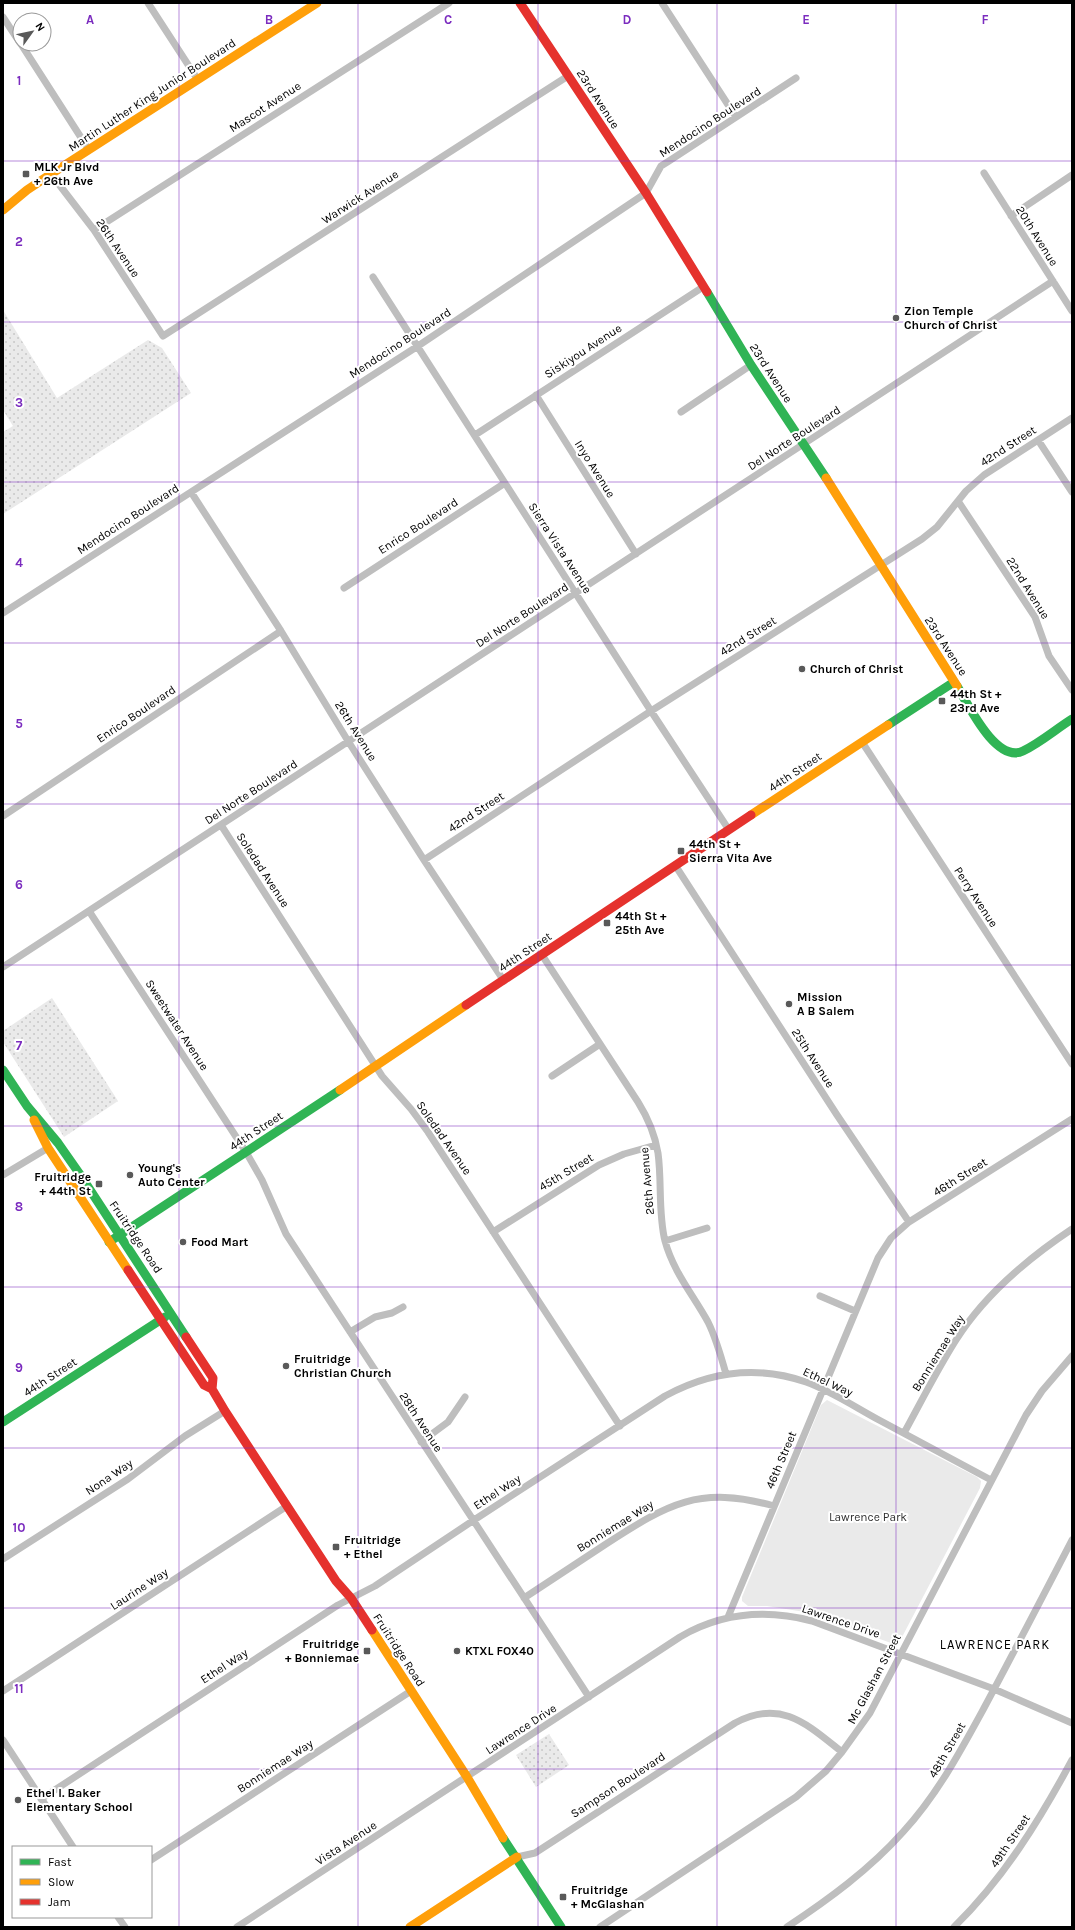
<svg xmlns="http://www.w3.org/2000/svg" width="1075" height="1930" font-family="Karla,sans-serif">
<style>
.grass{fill:url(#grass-dots)}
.green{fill:#eaeaea}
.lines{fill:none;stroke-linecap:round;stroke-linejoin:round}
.street{stroke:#bebebe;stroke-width:7}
.fast{stroke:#30b455;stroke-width:9}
.slow{stroke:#ff9f0a;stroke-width:9}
.jam{stroke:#e5322d;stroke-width:9}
.grid{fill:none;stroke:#7b2cbf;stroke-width:1;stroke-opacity:0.55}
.poi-dot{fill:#595959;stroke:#fff;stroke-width:1.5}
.labels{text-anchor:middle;stroke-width:4;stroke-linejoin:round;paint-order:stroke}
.street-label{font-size:12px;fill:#000;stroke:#fff}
.poi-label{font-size:12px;font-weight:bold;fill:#000;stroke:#fff;text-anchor:start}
.park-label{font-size:12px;fill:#303030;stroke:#fff}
.neighbourhood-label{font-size:13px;letter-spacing:1px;fill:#000;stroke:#fff}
.grid-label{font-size:13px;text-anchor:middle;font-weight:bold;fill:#7b2cbf;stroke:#fff;stroke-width:4;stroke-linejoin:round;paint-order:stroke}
</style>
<defs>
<pattern id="grass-dots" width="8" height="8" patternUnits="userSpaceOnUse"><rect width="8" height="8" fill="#eaeaea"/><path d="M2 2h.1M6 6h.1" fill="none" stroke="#c7c7c7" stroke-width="1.8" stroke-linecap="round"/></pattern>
</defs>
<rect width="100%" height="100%" fill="#fff"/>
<path class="grass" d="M3 310 57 398 148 340 162 348 191 393 3 514V432L13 426 3 410Z
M52 998 118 1101 64 1137 3 1042V1031Z
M549 1734 569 1765 536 1787 516 1755Z"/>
<path class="green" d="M827 1400 977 1477 981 1481 980 1488 901 1639 896 1643H891L805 1612 767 1606H748L742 1601V1597L821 1405Z"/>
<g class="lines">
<path class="street" d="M148 3 198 80
M662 3 736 117
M3 17 20 43
M21 44 89 150
M984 173 1072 311
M51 174 94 230 163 336 568 76
M1011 216 1072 175
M94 230 449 3
M373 277 651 711 729 830
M536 395 636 554
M681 412 751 365
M475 435 703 287
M1038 440 1072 492
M191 492 281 631 348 741 424 860 504 981
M958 501 1035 617 1049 656 1072 690
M344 588 505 483
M3 613 418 346 646 193 661 166 669 161 796 78
M862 742 1072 1064
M3 816 281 631
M221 825 382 1076 411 1109 428 1132 620 1426
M424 860 651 711 922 539 937 527 966 491 984 475 1072 418
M675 865 837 1115 909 1222
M89 911 246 1152 262 1180 286 1234 589 1697
M542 955 638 1102C648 1118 655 1135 658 1153 662 1182 658 1213 665 1241 673 1271 693 1295 708 1322 716 1338 721 1356 726 1374
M3 967 1053 281
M552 1076 600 1044
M3 1175 48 1148
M493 1232 599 1165 624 1154 656 1145
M665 1241 707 1228
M820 1296 855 1311
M350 1332 375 1317 392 1313 403 1307
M904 1433C921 1402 937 1370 956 1340 985 1294 1027 1259 1072 1229
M421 1442 448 1422 465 1397
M3 1559 128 1479 185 1436 225 1411
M524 1598C551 1580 579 1562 606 1544 668 1504 699 1485 774 1506
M728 1617 878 1258 891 1238 909 1222 1072 1119
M3 1691 287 1506
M3 1740 73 1847
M41 1799 338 1605 375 1586 474 1520 665 1396C709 1372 757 1365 806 1382 831 1391 855 1407 879 1420 916 1440 953 1460 991 1480
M517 1857 535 1853 735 1723C781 1698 808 1725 842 1752
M151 1860 411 1691
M118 1917 125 1927
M237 1927 680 1637C721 1613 766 1609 812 1621L994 1689 1072 1723
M600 1927 796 1797 826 1771 842 1752 870 1713 1026 1415 1042 1391 1072 1356
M787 1927C829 1899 869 1870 903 1832 937 1795 960 1752 984 1708 1014 1652 1043 1596 1072 1540
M954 1927C1004 1878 1039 1821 1072 1760"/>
<path class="fast" d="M707 292 751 365 826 478
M957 686C968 704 996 764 1023 751 1040 743 1056 729 1072 719
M888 725 954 682
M3 1070 27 1106 58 1143 79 1173 186 1337
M109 1242 340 1090
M3 1422 165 1317
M503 1838 561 1927"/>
<path class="slow" d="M3 210 27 190 51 174 317 3
M826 478 957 686
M751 815 888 725
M340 1090 466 1005
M34 1120 48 1148 128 1270
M372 1630 467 1777 503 1838
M410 1927 517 1857"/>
<path class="jam" d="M520 3 646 193 707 292
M466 1005 751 815
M128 1270 204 1385 212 1389
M186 1337 213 1378 212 1389 225 1411 336 1581 351 1598 372 1630"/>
</g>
<path class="grid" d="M179 3V1927M358 3V1927M538 3V1927M717 3V1927M896 3V1927M3 161H1072M3 322H1072M3 482H1072M3 643H1072M3 804H1072M3 965H1072M3 1126H1072M3 1287H1072M3 1448H1072M3 1608H1072M3 1769H1072"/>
<g class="poi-dot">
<rect x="22" y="170" width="8" height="8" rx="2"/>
<circle cx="896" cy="318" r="4"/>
<circle cx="802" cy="669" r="4"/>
<rect x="938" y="697" width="8" height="8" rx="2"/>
<rect x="677" y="847" width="8" height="8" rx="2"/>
<rect x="603" y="919" width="8" height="8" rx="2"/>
<circle cx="789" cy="1004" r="4"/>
<circle cx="130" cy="1175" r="4"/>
<rect x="95" y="1180" width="8" height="8" rx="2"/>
<circle cx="183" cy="1242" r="4"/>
<circle cx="286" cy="1366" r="4"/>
<rect x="332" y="1543" width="8" height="8" rx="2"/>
<rect x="363" y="1647" width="8" height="8" rx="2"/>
<circle cx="457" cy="1651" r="4"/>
<circle cx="18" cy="1800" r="4"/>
<rect x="559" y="1893" width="8" height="8" rx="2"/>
</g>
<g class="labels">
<g class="street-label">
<text transform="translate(152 95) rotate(-33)" y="4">Martin Luther King Junior Boulevard</text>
<text transform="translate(598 99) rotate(57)" y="4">23rd Avenue</text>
<text transform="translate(265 107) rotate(-33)" y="4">Mascot Avenue</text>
<text transform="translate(710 122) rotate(-33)" y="4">Mendocino Boulevard</text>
<text transform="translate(360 197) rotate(-33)" y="4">Warwick Avenue</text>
<text transform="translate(1037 236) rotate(58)" y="4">20th Avenue</text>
<text transform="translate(118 248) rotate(56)" y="4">26th Avenue</text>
<text transform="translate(400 343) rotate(-33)" y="4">Mendocino Boulevard</text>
<text transform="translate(583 351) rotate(-33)" y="4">Siskiyou Avenue</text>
<text transform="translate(771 373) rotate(57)" y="4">23rd Avenue</text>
<text transform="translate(794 438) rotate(-33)" y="4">Del Norte Boulevard</text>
<text transform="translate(1008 446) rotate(-33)" y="4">42nd Street</text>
<text transform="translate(595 469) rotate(58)" y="4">Inyo Avenue</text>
<text transform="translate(128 519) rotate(-33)" y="4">Mendocino Boulevard</text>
<text transform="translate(418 526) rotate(-33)" y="4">Enrico Boulevard</text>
<text transform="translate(560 548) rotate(57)" y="4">Sierra Vista Avenue</text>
<text transform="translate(1028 588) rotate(58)" y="4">22nd Avenue</text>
<text transform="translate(522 615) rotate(-33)" y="4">Del Norte Boulevard</text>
<text transform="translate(748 636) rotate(-32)" y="4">42nd Street</text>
<text transform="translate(946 646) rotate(57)" y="4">23rd Avenue</text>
<text transform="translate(136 714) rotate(-34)" y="4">Enrico Boulevard</text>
<text transform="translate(356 731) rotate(58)" y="4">26th Avenue</text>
<text transform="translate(795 772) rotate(-34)" y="4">44th Street</text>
<text transform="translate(251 792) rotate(-33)" y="4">Del Norte Boulevard</text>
<text transform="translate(476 812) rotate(-33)" y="4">42nd Street</text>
<text transform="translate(263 870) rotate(57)" y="4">Soledad Avenue</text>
<text transform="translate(976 897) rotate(57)" y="4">Perry Avenue</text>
<text transform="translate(525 952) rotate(-34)" y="4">44th Street</text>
<text transform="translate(177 1025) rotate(57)" y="4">Sweetwater Avenue</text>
<text transform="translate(813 1058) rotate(57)" y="4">25th Avenue</text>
<text transform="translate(256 1131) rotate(-33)" y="4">44th Street</text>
<text transform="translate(444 1138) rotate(55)" y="4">Soledad Avenue</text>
<text transform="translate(566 1172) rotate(-31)" y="4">45th Street</text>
<text transform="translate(960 1177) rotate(-32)" y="4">46th Street</text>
<text transform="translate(647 1181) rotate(-95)" y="4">26th Avenue</text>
<text transform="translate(136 1237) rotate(56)" y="4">Fruitridge Road</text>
<text transform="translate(938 1353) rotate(-58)" y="4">Bonniemae Way</text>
<text transform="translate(50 1377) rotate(-33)" y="4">44th Street</text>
<text transform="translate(828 1382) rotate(25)" y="4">Ethel Way</text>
<text transform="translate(421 1422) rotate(57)" y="4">28th Avenue</text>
<text transform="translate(781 1460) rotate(-67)" y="4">46th Street</text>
<text transform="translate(109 1477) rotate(-34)" y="4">Nona Way</text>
<text transform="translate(497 1492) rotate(-33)" y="4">Ethel Way</text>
<text transform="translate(615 1526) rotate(-32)" y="4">Bonniemae Way</text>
<text transform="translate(139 1589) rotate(-33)" y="4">Laurine Way</text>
<text transform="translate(841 1621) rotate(19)" y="4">Lawrence Drive</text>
<text transform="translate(399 1650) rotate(57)" y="4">Fruitridge Road</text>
<text transform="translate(224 1666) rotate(-33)" y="4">Ethel Way</text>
<text transform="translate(874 1679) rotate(-62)" y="4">Mc Glashan Street</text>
<text transform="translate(521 1729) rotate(-33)" y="4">Lawrence Drive</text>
<text transform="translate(947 1750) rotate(-60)" y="4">48th Street</text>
<text transform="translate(275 1766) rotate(-33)" y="4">Bonniemae Way</text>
<text transform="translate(618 1785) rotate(-33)" y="4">Sampson Boulevard</text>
<text transform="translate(1010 1841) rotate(-56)" y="4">49th Street</text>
<text transform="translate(346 1843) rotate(-33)" y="4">Vista Avenue</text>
</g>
<g class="poi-label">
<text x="34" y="171">MLK Jr Blvd<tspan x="34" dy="14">+ 26th Ave</tspan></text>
<text x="904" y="315">Zion Temple<tspan x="904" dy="14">Church of Christ</tspan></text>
<text x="810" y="673">Church of Christ</text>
<text x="950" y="698">44th St +<tspan x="950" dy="14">23rd Ave</tspan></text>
<text x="689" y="848">44th St +<tspan x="689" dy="14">Sierra Vita Ave</tspan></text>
<text x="615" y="920">44th St +<tspan x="615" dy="14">25th Ave</tspan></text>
<text x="797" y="1001">Mission<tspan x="797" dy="14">A B Salem</tspan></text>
<text x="138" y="1172">Young's<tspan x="138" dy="14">Auto Center</tspan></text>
<text x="91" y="1181" text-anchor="end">Fruitridge<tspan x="91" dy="14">+ 44th St</tspan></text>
<text x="191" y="1246">Food Mart</text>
<text x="294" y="1363">Fruitridge<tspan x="294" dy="14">Christian Church</tspan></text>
<text x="344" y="1544">Fruitridge<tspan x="344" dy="14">+ Ethel</tspan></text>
<text x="359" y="1648" text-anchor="end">Fruitridge<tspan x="359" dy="14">+ Bonniemae</tspan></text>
<text x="465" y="1655">KTXL FOX40</text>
<text x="26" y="1797">Ethel I. Baker<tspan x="26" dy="14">Elementary School</tspan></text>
<text x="571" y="1894">Fruitridge<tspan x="571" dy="14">+ McGlashan</tspan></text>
</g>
<g class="park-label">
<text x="868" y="1521">Lawrence Park</text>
</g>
<g class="neighbourhood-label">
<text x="995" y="1649">LAWRENCE PARK</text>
</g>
</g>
<g class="grid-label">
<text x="90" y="24">A</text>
<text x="269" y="24">B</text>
<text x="448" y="24">C</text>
<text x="627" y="24">D</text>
<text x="806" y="24">E</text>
<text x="985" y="24">F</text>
<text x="19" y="85">1</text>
<text x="19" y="246">2</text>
<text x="19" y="407">3</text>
<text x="19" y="567">4</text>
<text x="19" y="728">5</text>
<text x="19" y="889">6</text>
<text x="19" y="1050">7</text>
<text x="19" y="1211">8</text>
<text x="19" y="1372">9</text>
<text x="19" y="1532">10</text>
<text x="19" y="1693">11</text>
</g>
<rect width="1075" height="1930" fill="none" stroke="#000000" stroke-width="8"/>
<rect x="12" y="1846" width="140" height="72" fill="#ffffff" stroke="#999999"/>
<rect x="20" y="1859" width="20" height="6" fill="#30b455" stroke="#999999"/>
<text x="48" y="1866" font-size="12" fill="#000000">Fast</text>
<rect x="20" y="1879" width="20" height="6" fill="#ff9f0a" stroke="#999999"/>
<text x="48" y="1886" font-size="12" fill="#000000">Slow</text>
<rect x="20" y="1899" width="20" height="6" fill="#e5322d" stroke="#999999"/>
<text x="48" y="1906" font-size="12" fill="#000000">Jam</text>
<g transform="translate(32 32) rotate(57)"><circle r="19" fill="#ffffff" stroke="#999999"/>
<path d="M0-3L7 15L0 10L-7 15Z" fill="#595959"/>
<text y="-6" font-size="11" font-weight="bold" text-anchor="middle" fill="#000000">N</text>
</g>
</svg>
